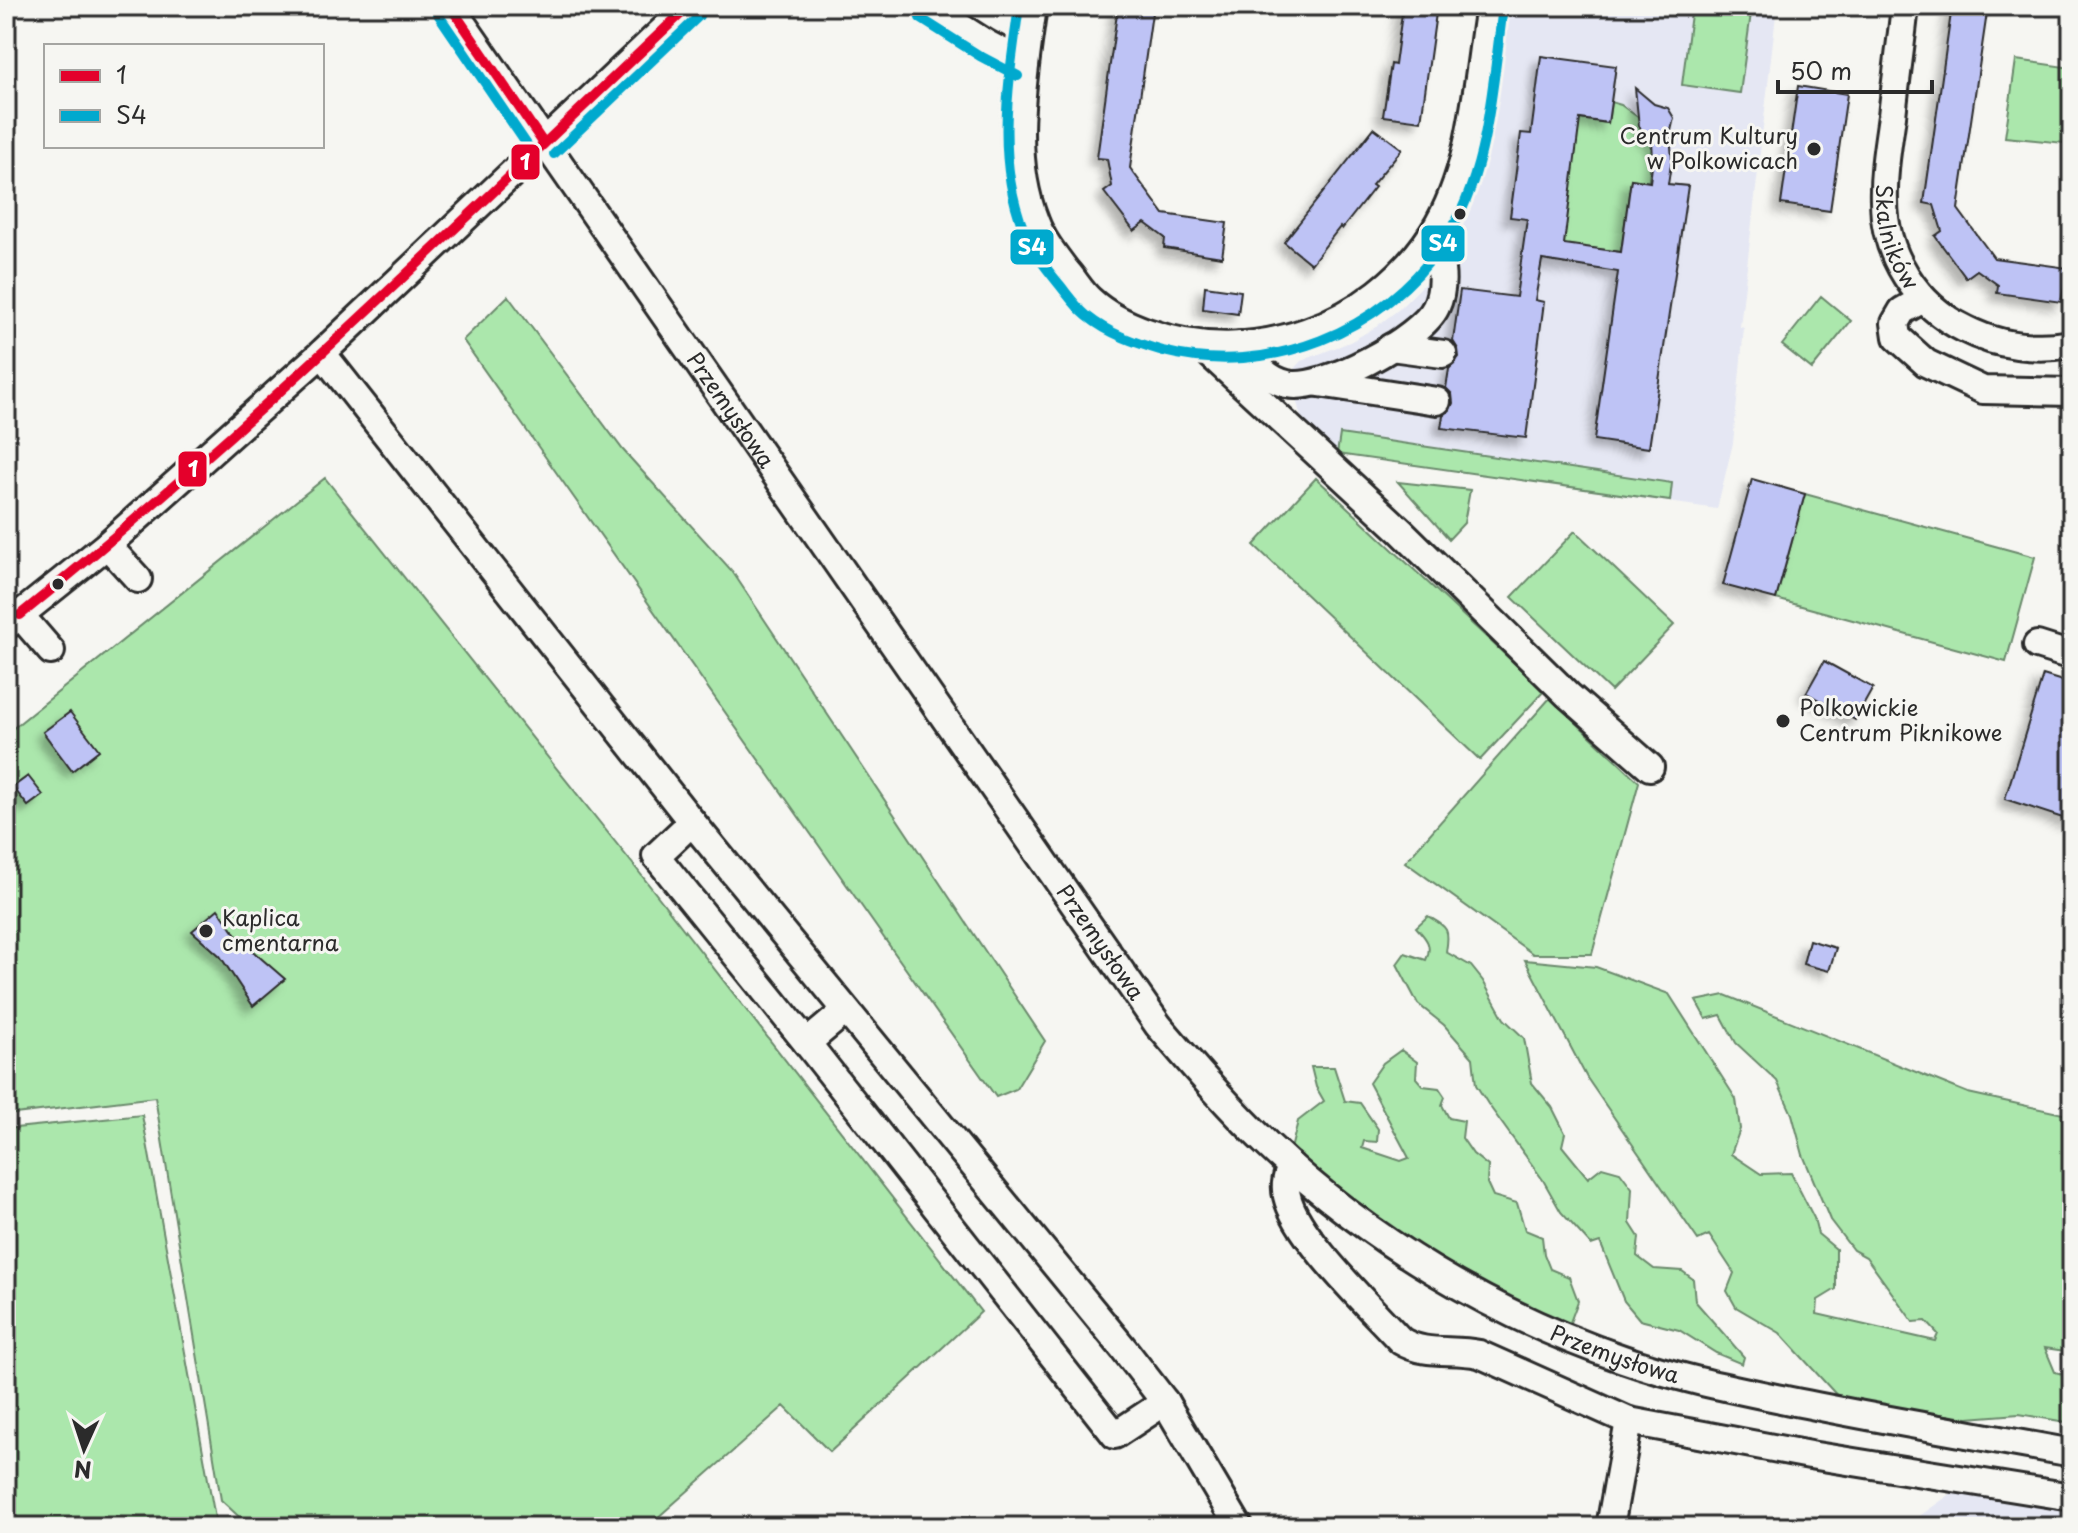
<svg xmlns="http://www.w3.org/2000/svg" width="2078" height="1533" font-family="'Playpen Sans',sans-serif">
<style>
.built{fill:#e5e7f3}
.green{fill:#abe7ac;stroke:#6b896c;stroke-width:2}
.building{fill:#bec3f5;stroke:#2b2b2b;stroke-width:2;filter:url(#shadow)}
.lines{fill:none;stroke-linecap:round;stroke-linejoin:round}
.minor-casing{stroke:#2b2b2b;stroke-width:32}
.minor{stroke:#f6f6f2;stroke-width:26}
.bus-1-casing{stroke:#f6f6f2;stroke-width:16}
.bus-2-casing{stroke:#f6f6f2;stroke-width:16}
.bus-1{stroke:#e4002b;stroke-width:10}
.bus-2{stroke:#00a9ce;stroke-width:10}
.poi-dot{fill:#2b2b2b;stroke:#f6f6f2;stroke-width:3}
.labels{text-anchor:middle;stroke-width:6;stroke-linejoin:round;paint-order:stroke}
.poi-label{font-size:22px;fill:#2b2b2b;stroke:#f6f6f2;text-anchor:start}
.street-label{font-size:22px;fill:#2b2b2b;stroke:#f6f6f2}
.line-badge{stroke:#f6f6f2;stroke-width:3}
.badge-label{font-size:22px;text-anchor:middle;font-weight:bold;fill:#fff}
</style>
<defs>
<filter id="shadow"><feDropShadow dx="-7" dy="7" stdDeviation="4" flood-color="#0004"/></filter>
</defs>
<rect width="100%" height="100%" fill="#f6f6f2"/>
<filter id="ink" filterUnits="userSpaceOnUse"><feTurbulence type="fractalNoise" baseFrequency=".0125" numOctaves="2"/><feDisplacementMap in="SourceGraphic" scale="16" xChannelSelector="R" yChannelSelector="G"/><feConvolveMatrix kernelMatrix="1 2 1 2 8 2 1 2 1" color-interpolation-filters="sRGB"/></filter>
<g filter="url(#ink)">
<path class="built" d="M1508 6H1777L1740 327 1744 328 1733 443 1717 509 1337 454 1304 428 1289 374 1301 361 1350 342 1374 328 1398 310 1432 276 1461 224 1478 175Z
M1962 1486 2072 1503V1527H1904Z"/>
<path class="green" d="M1692 6H1752L1740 93 1682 85Z
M2016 60 2072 68 2064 143 2005 137Z
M1611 102 1621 105 1639 118 1641 131 1652 140 1649 182 1631 179 1621 252 1544 242 1552 115 1608 123Z
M508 296 623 450 732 571 1045 1041 1016 1089 996 1097 463 340Z
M1821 296 1851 321 1812 369 1782 345Z
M1340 434 1672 483 1670 501 1337 454Z
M325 478 632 863 981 1312 830 1452 784 1406 647 1527H250L221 1500 155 1097 6 1115V734Z
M1316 478 1544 691 1480 760 1254 545Z
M1398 482 1470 490 1464 523 1449 539Z
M1805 494 2035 557 2006 662 1776 599Z
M1575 531 1674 625 1611 691 1512 597Z
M1550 698 1639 782 1592 954H1533L1405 862Z
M1428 916C1448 928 1450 929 1446 952L1471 966 1483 981 1504 1019 1524 1038 1532 1083 1552 1107 1565 1133 1562 1146 1588 1178 1602 1167 1620 1172 1632 1188 1630 1223 1639 1237 1637 1256 1654 1269 1682 1271 1693 1279 1695 1301 1744 1357 1742 1364 1716 1353 1679 1330 1640 1320 1624 1301 1600 1242 1591 1245 1561 1212 1543 1180 1488 1104 1476 1085 1473 1058 1444 1025 1418 1004 1397 964 1405 953 1426 960C1433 945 1426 938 1416 927Z
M1525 960 1596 967 1669 994 1736 1099 1740 1129 1731 1154 1761 1174 1791 1173 1814 1218 1818 1234 1836 1249V1289L1818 1300 1817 1314 1935 1341 1938 1334 1926 1321 1913 1322 1866 1257 1853 1250 1830 1220 1803 1155 1792 1114 1777 1081 1736 1043 1721 1015 1706 1019 1696 1001 1725 995 1968 1093 2072 1116V1352L2045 1348 2055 1372 2072 1377V1423L2019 1414 1968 1418 1842 1401 1780 1333 1736 1307 1727 1291 1734 1273 1709 1235 1698 1240 1587 1078Z
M1401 1050 1417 1062 1416 1078 1423 1086 1439 1088 1445 1097 1442 1105 1449 1118 1464 1121 1462 1138 1473 1154 1488 1166 1487 1183 1493 1196 1517 1203 1525 1230 1542 1237 1544 1254 1550 1269 1569 1277 1578 1301 1569 1325 1524 1307 1387 1227 1290 1153 1298 1121 1324 1101 1316 1087 1311 1067H1334L1345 1101 1360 1103 1378 1129 1377 1142 1364 1141 1362 1148 1401 1161 1409 1158 1369 1083 1383 1063Z
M142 1115 215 1518 223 1527H6V1129Z"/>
<path class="building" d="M1118 6H1153L1130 168 1164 214 1227 223 1222 257 1164 248 1165 238 1145 223 1134 231 1104 192 1112 186 1107 159 1097 158Z
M1403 6H1437L1421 121 1383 116 1391 64 1395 65Z
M1952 6H1988L1958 209 1994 258 2068 268 2061 302 1997 293 1998 285 1977 270 1966 278 1935 236 1942 231 1934 205 1924 203Z
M1541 56 1616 66 1608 123 1580 119 1564 244 1621 252 1631 179 1650 182 1653 159 1652 141 1644 135 1639 126 1635 88 1654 104 1668 108 1674 118 1670 135 1672 158 1668 184 1688 186 1649 448 1594 440 1618 272 1542 260 1535 300 1544 302 1526 438 1441 428 1443 416 1450 410 1453 403 1452 394 1446 388 1449 369 1459 357 1458 349 1453 341 1460 290 1516 297 1527 219 1510 217 1521 133 1531 134Z
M1798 86 1847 94 1830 211 1781 204Z
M1374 128 1402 149 1372 185 1375 187 1342 229 1340 227 1311 264 1284 242Z
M1205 286 1241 291 1238 314 1203 309Z
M1752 479 1805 494 1776 599 1723 585Z
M1824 661 1873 688 1855 720 1806 693Z
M2043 675 2072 684V821L2005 799Z
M70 712 99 750 72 771 43 732Z
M28 776 43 795 28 806 13 787Z
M218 909 240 940 285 979 253 1006 220 956 192 931Z
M1809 940 1836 948 1829 971 1803 964Z"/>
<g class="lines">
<g class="minor-casing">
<g id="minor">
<path id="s1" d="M450 6 1158 1025C1194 1067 1229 1108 1268 1145 1368 1240 1493 1315 1623 1359 1674 1377 1728 1388 1781 1399 1877 1419 1975 1435 2072 1453"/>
<path d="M927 6 987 44 1025 64"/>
<path d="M1033 6C1024 76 1008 153 1035 221 1042 240 1055 256 1067 272 1075 281 1081 292 1090 300 1106 315 1127 325 1147 332 1252 370 1373 326 1433 233 1474 168 1477 80 1489 6"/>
<path id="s2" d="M1905 6C1901 43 1896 79 1892 116 1888 144 1883 173 1884 201 1884 255 1917 306 1965 329 1998 346 2036 350 2072 344"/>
<path d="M1923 299 1902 311 1895 323 1897 337 1926 363 1983 390 2072 392"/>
<path d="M1241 345C1254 362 1265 379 1287 384 1321 393 1422 338 1436 307 1447 282 1440 259 1432 235"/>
<path d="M1210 346V354L1401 531 1568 695 1650 767"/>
<path d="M1391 347 1443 354"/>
<path d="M322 353 692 822 1124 1349 1165 1402 1239 1527"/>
<path d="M1319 383 1437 401"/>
<path d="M107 545 138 579"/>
<path d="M20 615 51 651"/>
<path d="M6 626 107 545 322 353 689 6"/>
<path d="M2037 645 2072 656"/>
<path d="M692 822 656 856 807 1043 1115 1435 1165 1402"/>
<path d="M807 1043 845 1011"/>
<path d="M1291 1166C1287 1176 1284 1185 1287 1196 1296 1237 1370 1307 1401 1341 1426 1356 1451 1348 1479 1354L1629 1421 1810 1455 2072 1497"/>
<path d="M1610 1527 1629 1421"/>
</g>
</g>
<use href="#minor" class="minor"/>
<g class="bus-1-casing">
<path id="bus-1" d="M450 6 544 144
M20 615C255 426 470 213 689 6"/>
</g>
<g class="bus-2-casing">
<path id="bus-2" d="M1019 6C1009 80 995 156 1023 228 1031 249 1045 267 1059 284 1068 295 1075 306 1087 316 1109 334 1136 343 1163 351 1269 378 1383 332 1444 242 1489 175 1492 85 1503 8
M438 14 532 152
M920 18 980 56 1018 76
M554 154 699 16"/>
</g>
<use href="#bus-1" class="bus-1"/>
<use href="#bus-2" class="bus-2"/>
</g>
</g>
<g class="poi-dot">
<circle cx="1814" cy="149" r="8"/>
<circle cx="1460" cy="214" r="7"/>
<circle cx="58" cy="584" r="7"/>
<circle cx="1783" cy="721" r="8"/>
<circle cx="206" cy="931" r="8"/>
</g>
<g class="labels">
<g class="poi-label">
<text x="1798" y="144" text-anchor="end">Centrum Kultury<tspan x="1798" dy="25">w Polkowicach</tspan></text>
<text x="1799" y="716">Polkowickie<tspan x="1799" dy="25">Centrum Piknikowe</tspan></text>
<text x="222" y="926">Kaplica<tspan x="222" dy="25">cmentarna</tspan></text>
</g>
<g class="street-label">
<text dy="8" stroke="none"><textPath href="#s2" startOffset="234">Skalników</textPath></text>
<text dy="8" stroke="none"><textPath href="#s1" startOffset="492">Przemysłowa</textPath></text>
<text dy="8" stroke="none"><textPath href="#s1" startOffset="1140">Przemysłowa</textPath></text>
<text dy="8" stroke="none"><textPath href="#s1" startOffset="1812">Przemysłowa</textPath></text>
</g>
</g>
<g class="line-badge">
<rect x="510" y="143" width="31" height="38" rx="8" fill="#e4002b"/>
<rect x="1420" y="224" width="46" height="39" rx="8" fill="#00a9ce"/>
<rect x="1009" y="228" width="46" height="38" rx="8" fill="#00a9ce"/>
<rect x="177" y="450" width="31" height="38" rx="8" fill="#e4002b"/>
</g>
<g class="badge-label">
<text x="525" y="170">1</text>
<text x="1443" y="251">S4</text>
<text x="1032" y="255">S4</text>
<text x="193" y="477">1</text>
</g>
<rect width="2078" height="1533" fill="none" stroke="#f6f6f2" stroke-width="32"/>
<rect x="16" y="16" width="2046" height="1501" fill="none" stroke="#2b2b2b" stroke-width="3" filter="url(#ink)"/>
<rect x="44" y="44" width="280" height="104" fill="#f6f6f2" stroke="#a5a5a2" stroke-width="2"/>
<rect x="60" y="70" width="40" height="12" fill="#e4002b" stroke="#a5a5a2" stroke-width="2"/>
<text x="116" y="84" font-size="24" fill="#2b2b2b">1</text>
<rect x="60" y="110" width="40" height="12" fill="#00a9ce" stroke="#a5a5a2" stroke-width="2"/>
<text x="116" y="124" font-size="24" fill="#2b2b2b">S4</text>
<g transform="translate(84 1449) rotate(183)" stroke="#f6f6f2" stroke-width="6" paint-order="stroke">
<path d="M0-6L14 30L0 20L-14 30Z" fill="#2b2b2b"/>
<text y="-12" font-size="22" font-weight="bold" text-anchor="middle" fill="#2b2b2b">N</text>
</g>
<path d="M1778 80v12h154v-12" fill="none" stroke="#2b2b2b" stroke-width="4"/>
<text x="1790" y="80" font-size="24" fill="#2b2b2b" stroke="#f6f6f2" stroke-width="6" paint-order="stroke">50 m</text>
</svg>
